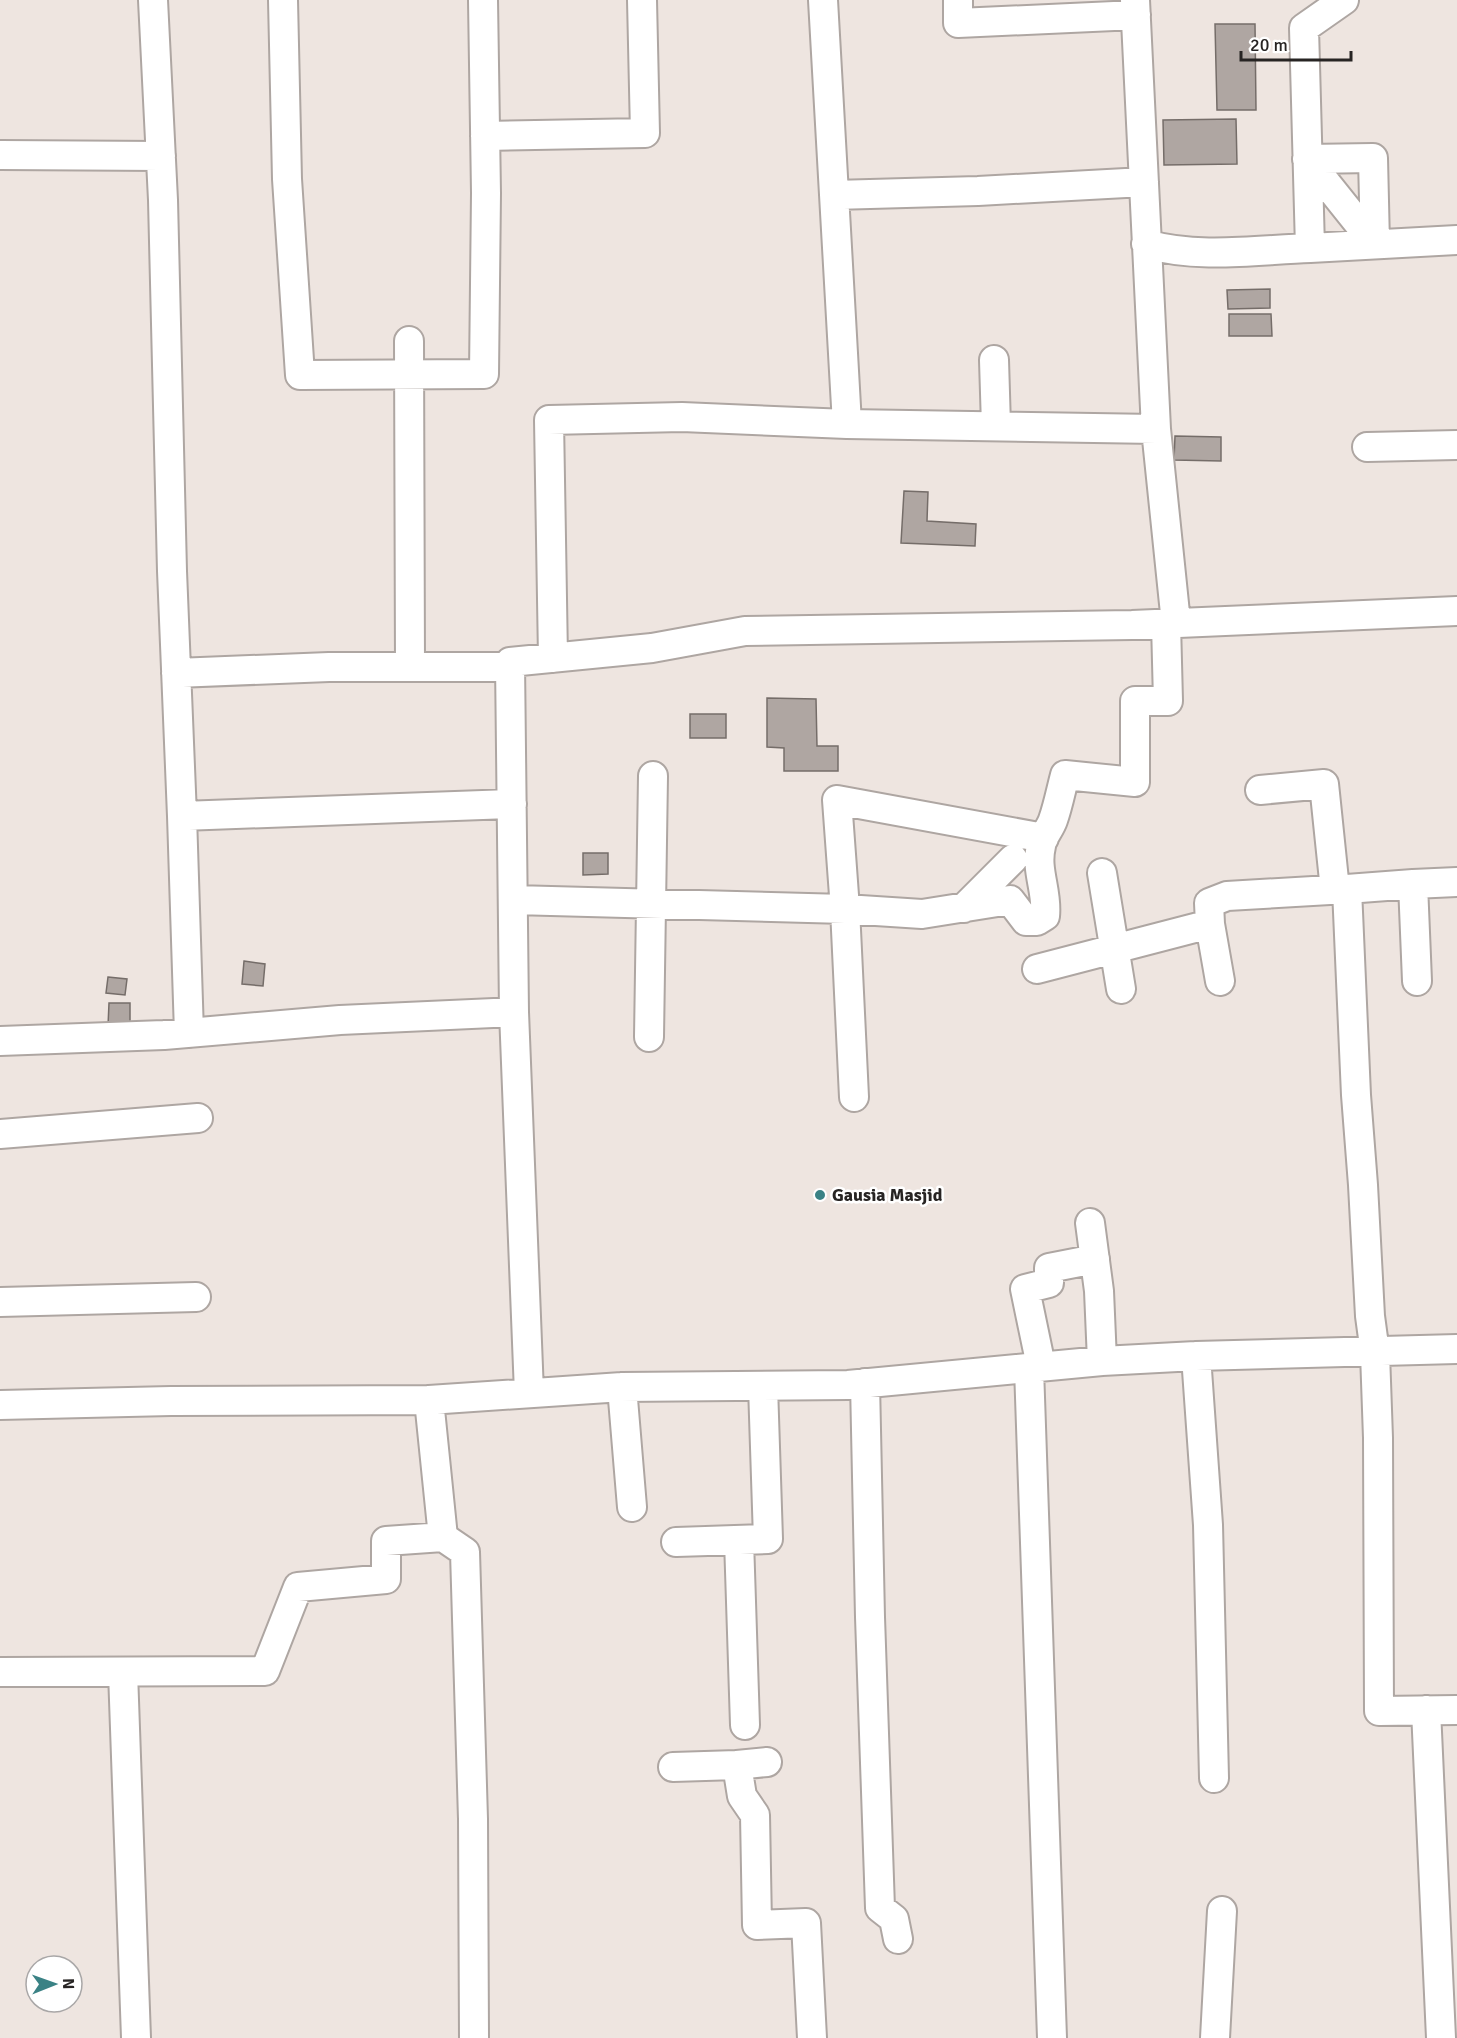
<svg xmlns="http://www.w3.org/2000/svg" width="1457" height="2038" font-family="Signika,sans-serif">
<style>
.building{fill:#afa6a2;stroke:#756d69;stroke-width:1.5}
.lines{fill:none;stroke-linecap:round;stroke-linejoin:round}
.minor-casing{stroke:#aea6a2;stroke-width:32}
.minor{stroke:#fff;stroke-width:28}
.poi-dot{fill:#3a8285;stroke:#fff;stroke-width:2}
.labels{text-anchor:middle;stroke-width:5;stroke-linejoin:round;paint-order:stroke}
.poi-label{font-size:18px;font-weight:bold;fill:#272423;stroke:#fff;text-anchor:start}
</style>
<rect width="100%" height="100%" fill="#eee5e0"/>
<path class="building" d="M1215 24H1255L1256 110H1217Z
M1236 119 1237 164 1164 165 1163 120Z
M1270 289V308L1228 309 1227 290Z
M1229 314H1271L1272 336H1229Z
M1175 436 1221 437V461L1174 460Z
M904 491 928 492 927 521 976 524 975 546 901 543Z
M767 698 816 699 817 746H838V771H784V748L767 747Z
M690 714H726V738H690Z
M583 853H608V874L583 875Z
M244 961 265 964 263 986 242 984Z
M108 977 127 979 125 995 106 993Z
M109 1003H130V1026H108Z"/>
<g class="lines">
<g class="minor-casing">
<path id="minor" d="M153 0 163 200 172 571 182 816
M283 0 287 179 300 375 484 374 486 193 483 0
M958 0V23L1136 15
M1135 0 1156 429 1176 623
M1344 0 1304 28 1310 248 1457 240
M485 136 645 133 642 0
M0 155 161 156
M1307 159 1373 158 1375 244
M1307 159 1375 244
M834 195 978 191 1144 182
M1146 244C1198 259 1256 250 1310 248
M409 341 410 667
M994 360 996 426
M847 424 1156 429
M1367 447 1457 445
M553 658 549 420 682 417 847 424 823 0
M176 673 329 667H510
M1260 790 1324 784 1335 890
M1102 873 1121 989
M1413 884 1347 889 1356 1095 1363 1185 1370 1316 1375 1353 1378 1438 1379 1711 1457 1710
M514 900 845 909 922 914 1010 900 1026 921H1037L1045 916C1048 892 1035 870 1041 846 1042 837 1050 829 1053 820 1058 806 1061 790 1065 775L1135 782V701H1168L1166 623
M964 908 1013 859
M1037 969 1210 924
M1220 981 1210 924 1209 903 1227 896 1347 889
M1417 981 1413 884 1457 882
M514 1012 510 662 652 648 745 631 1132 625 1457 611
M189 1033 182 816 512 804
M649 1037 653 776
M0 1041 164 1035 340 1020 514 1012 529 1393
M854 1097 845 909 837 800 1044 838
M0 1134 198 1118
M1090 1223 1099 1291 1102 1361
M0 1302 196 1297
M1196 1356 1208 1525 1214 1778
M1041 1366 1025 1289 1049 1283V1268L1095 1259
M1029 1368 1052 2038
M865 1383 870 1617 880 1908 894 1919 898 1939
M622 1387 632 1507
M0 1405 171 1401 429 1400
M443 1537 465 1552 473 1819 474 2038
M739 1540 745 1725
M676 1542 768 1539 763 1386
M0 1672 265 1671 298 1587 386 1579V1541L443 1537 429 1400 622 1387 848 1385 1102 1361 1196 1356 1457 1349
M123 1672 136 2038
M1426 1710 1441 2038
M737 1765 767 1762
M673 1767 737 1765 742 1796 755 1815 757 1925 806 1923 812 2038
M1215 2038 1222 1911"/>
</g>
<use href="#minor" class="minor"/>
</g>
<circle class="poi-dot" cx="820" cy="1195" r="6"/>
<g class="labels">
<g class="poi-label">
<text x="832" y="1201">Gausia Masjid</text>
</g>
</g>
<g transform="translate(54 1984) rotate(89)"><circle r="28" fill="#ffffff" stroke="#a9a7a7" stroke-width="1.5"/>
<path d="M0-4.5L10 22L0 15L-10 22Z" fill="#3a8285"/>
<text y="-9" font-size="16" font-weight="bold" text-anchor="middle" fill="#272423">N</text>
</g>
<path d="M1241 51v9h110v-9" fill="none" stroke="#272423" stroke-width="3"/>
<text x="1250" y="51" font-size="18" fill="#272423" stroke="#ffffff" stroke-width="4.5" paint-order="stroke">20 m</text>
</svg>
